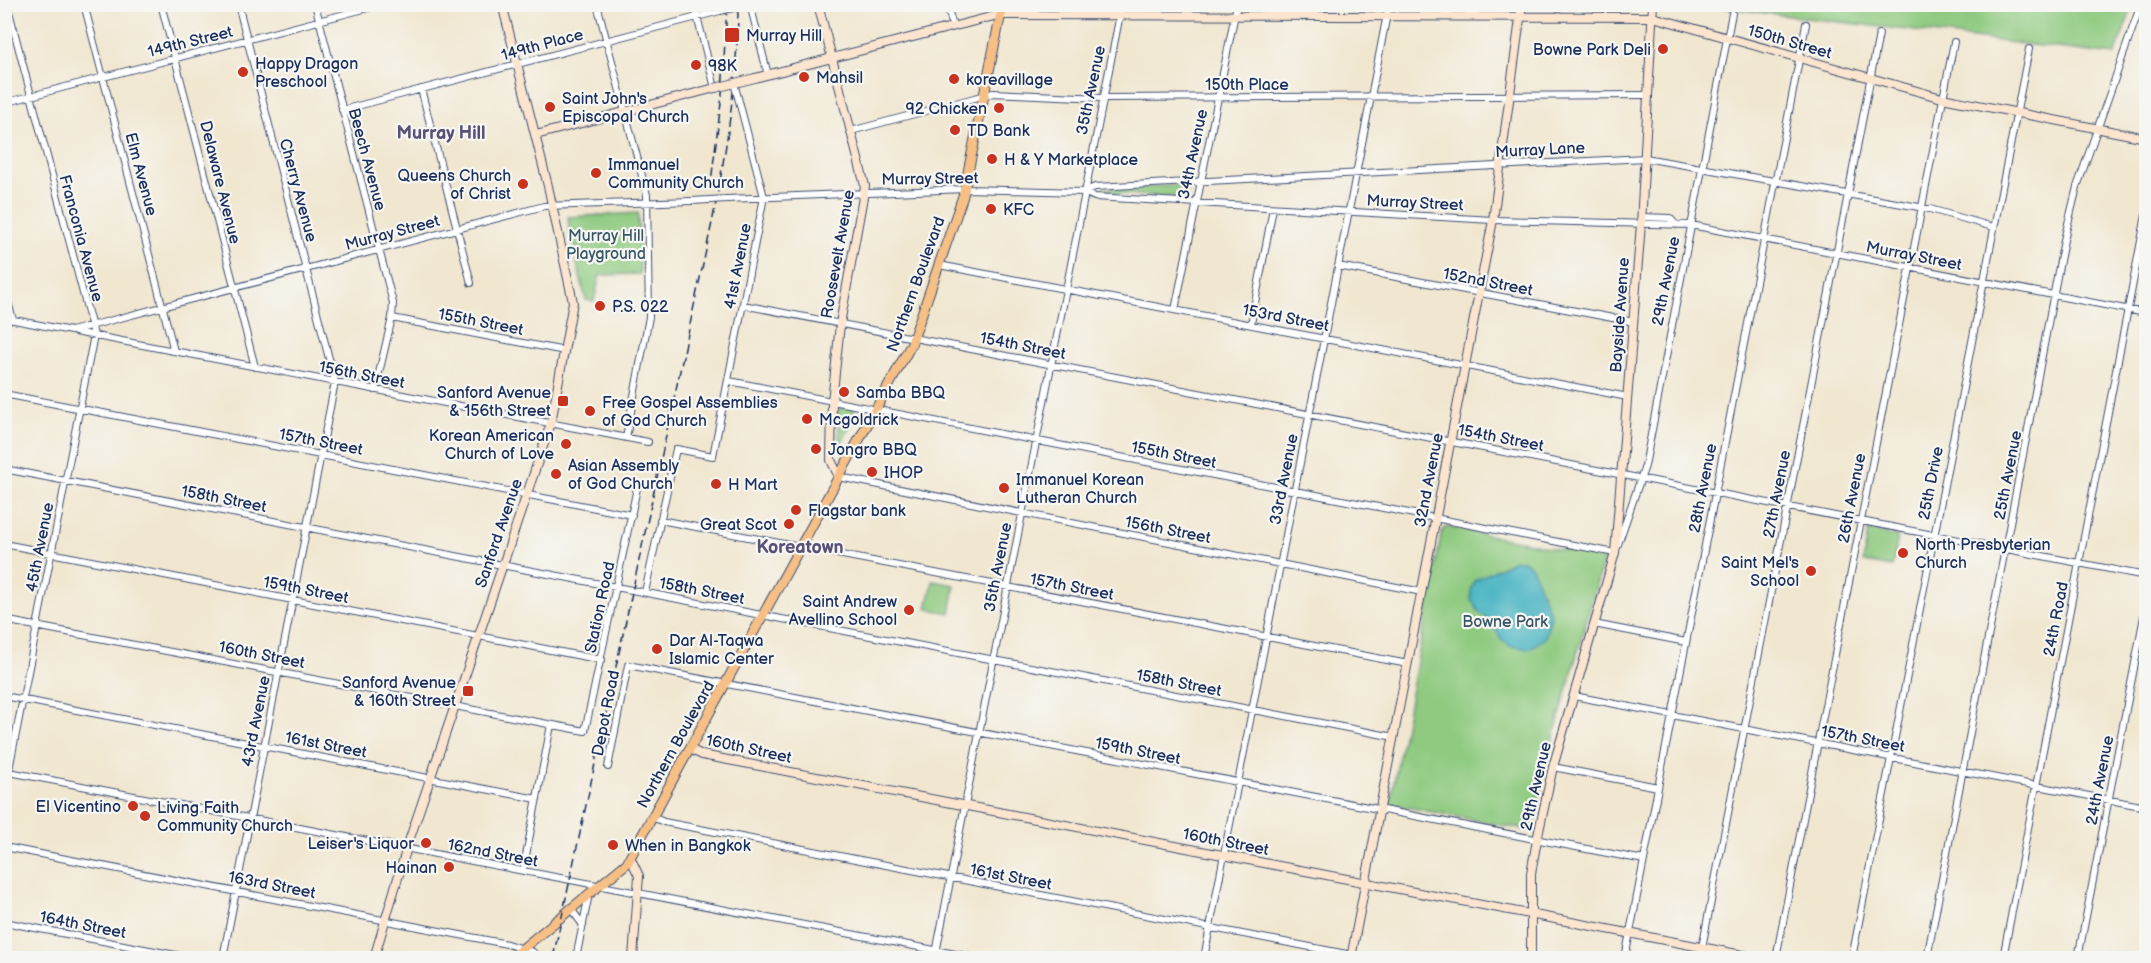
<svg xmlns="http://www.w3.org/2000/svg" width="2151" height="963" font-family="'Balsamiq Sans',sans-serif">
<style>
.green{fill:#8fca80;stroke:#557c6f;stroke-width:1.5}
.water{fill:#46b4c2;stroke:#307290;stroke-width:1.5}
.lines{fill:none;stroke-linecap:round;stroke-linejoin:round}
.street-casing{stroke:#3b4b6f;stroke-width:8}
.secondary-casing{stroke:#3b4b6f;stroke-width:10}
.primary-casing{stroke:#3b4b6f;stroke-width:11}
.street{stroke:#fff;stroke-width:6}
.secondary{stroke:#fbe5cf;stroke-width:8}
.primary{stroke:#f5bf86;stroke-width:9}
.rail{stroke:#1b2f5e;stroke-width:1.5;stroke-dasharray:9 4.5;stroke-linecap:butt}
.street-bridge-casing{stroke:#3b4b6f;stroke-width:8;stroke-linecap:butt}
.secondary-bridge-casing{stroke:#3b4b6f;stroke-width:10;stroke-linecap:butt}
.street-bridge{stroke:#fff;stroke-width:6}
.secondary-bridge{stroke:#fbe5cf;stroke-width:8}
.poi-dot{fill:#c8321e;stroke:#f6f6f2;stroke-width:2}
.labels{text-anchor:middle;stroke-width:4.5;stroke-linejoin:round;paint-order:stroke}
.poi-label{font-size:16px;fill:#1b2f5e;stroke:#f6f6f2;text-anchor:start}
.street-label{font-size:16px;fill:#1b2f5e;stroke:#f6f6f2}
.park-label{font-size:16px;fill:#385666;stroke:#f6f6f2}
.neighbourhood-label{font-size:18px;font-weight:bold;fill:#5a5176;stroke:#f6f6f2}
</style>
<rect width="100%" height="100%" fill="#f6f6f2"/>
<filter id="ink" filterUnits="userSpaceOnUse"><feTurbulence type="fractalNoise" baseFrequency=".0167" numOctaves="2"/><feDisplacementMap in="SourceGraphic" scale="12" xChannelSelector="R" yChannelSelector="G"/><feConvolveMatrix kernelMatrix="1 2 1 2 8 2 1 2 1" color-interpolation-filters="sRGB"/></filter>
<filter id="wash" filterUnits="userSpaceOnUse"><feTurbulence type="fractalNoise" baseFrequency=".008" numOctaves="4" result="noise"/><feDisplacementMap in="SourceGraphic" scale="24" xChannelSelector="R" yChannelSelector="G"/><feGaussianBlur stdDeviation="1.35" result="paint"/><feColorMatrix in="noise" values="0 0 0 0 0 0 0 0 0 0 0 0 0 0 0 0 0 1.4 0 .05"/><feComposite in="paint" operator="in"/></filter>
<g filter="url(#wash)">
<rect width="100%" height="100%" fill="#f1e7d0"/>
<path class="green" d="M1699 5H2133L2115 55Z
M1186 185 1189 188 1185 198 1094 192 1097 189Z
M638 213 640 274 600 275 594 301 586 300 575 255 574 237 570 236 568 217Z
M841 407 854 409 856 416 839 447 838 411Z
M1447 527 1604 558 1547 761 1531 831 1390 804 1442 531Z
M1868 531 1898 537 1892 567 1863 562Z
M933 581 955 585 950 613 927 609Z"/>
<path class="water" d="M1515 560 1523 561 1532 567 1551 616 1545 638 1529 649 1510 646 1501 639 1492 623 1479 612 1471 599V590L1475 580Z"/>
</g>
<g filter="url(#ink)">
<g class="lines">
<g class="street-casing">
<path id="street" d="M84 4 174 351
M161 4 255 367
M315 4 393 303 392 318 375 390
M597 4 647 195 649 317 626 438
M694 4 715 88
M750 4 768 75
M947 4 953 27
M421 89 471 283
M4 103 383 4
M342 110 720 11
M851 131 993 93 1102 98 1648 95
M1083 192 1095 187 1645 158 1930 209 1993 227
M727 199 965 189 1083 192 1095 197 1493 220 1691 225 2146 313
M1641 217 1670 218 1676 225
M939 265 1628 397
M1338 266 1634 322
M4 288 13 320
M743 305 2146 576
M1175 310 1237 4
M4 318 71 331 544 206 692 201
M392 318 565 351
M1251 324 1273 208
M75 332 648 442
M729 381 1615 553 1645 466 1732 13
M4 394 632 515
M4 469 1394 737
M839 477 1422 592
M660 520 1408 664
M4 544 602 660
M645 592 676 449 713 456 764 197 740 105
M4 620 585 731 637 488
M1594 624 1686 642
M4 696 537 799
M1574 696 2146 807
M608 767 628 665 1644 860
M1553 767 1658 787
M4 771 976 958
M4 795 94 335 7 4
M652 817 664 822 1367 958
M4 847 507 944 533 952 534 958
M523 871 551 725
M571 909 583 925
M4 922 191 958
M223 958 335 382 238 4
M576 958 589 894
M935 958 1122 4
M1204 958 1389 4
M1625 958 1806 24
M1700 958 1879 34
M1776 958 1954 42
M1852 958 2029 49
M1927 958 2064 240 2077 187 2141 4
M2003 958 2146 215
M2078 958 2146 606"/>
</g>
<g class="secondary-casing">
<path id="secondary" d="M818 4 865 186 840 324 832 402 831 460 839 477
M755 78 998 15 1653 17 1942 98 2146 138
M536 135 715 88
M690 749 702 755 1758 958
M630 857 639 876 633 958
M374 958 409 841 551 423 573 302 548 186 502 4
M1351 958 1493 220 1522 4
M1531 958V873L1537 840 1553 767 1615 553 1641 224 1653 4"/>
</g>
<g class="primary-casing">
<path id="primary" d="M511 958 627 863 911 345 963 196 1003 4"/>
</g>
<use href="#street" class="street"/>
<use href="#secondary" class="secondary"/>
<use href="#primary" class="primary"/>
<path class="rail" d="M710 190 722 95 727 4
M553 958 713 218C727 146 738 77 738 4"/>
<g class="street-bridge-casing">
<path id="street-bridge" d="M720 11 745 5
M734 83 740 105
M692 201 727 199"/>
</g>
<g class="secondary-bridge-casing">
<path id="secondary-bridge" d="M715 88 755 78"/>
</g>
<use href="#street-bridge" class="street-bridge"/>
<use href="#secondary-bridge" class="secondary-bridge"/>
</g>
</g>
<g class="poi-dot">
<rect x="724" y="27" width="16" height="16" rx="3"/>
<circle cx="1663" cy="49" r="6"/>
<circle cx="696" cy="65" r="6"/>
<circle cx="243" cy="72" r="6"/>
<circle cx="804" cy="77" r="6"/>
<circle cx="954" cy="79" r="6"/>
<circle cx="550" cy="107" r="6"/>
<circle cx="999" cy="108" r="6"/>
<circle cx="955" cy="130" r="6"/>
<circle cx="992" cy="159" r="6"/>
<circle cx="596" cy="173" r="6"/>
<circle cx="523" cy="184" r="6"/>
<circle cx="991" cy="209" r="6"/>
<circle cx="600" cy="306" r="6"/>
<circle cx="844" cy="392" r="6"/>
<rect x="557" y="395" width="12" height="12" rx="3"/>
<circle cx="590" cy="411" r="6"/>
<circle cx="807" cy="419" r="6"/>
<circle cx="566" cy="444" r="6"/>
<circle cx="816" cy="449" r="6"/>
<circle cx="872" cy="472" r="6"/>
<circle cx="556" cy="474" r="6"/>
<circle cx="716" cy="484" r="6"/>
<circle cx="1004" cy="488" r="6"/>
<circle cx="796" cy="510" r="6"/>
<circle cx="789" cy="524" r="6"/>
<circle cx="1903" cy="553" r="6"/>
<circle cx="1811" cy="571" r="6"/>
<circle cx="909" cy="610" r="6"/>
<circle cx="657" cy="649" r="6"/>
<rect x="462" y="685" width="12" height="12" rx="3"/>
<circle cx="133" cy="806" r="6"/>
<circle cx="145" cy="816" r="6"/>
<circle cx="426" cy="843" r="6"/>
<circle cx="613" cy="845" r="6"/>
<circle cx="449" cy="867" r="6"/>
</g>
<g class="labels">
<g class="poi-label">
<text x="746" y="41">Murray Hill</text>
<text x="1651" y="55" text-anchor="end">Bowne Park Deli</text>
<text x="255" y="69">Happy Dragon<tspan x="255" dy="18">Preschool</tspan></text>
<text x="708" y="71">98K</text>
<text x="816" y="83">Mahsil</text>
<text x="966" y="85">koreavillage</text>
<text x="562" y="104">Saint John's<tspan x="562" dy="18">Episcopal Church</tspan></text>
<text x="987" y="114" text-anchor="end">92 Chicken</text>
<text x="967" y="136">TD Bank</text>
<text x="1004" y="165">H &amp; Y Marketplace</text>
<text x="608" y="170">Immanuel<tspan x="608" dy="18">Community Church</tspan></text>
<text x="511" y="181" text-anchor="end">Queens Church<tspan x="511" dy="18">of Christ</tspan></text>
<text x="1003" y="215">KFC</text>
<text x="612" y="312">P.S. 022</text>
<text x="551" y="398" text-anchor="end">Sanford Avenue<tspan x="551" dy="18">&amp; 156th Street</tspan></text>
<text x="856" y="398">Samba BBQ</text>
<text x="602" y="408">Free Gospel Assemblies<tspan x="602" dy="18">of God Church</tspan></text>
<text x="819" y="425">Mcgoldrick</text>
<text x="554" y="441" text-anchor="end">Korean American<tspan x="554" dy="18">Church of Love</tspan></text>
<text x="828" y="455">Jongro BBQ</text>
<text x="568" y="471">Asian Assembly<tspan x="568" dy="18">of God Church</tspan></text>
<text x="884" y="478">IHOP</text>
<text x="1016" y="485">Immanuel Korean<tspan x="1016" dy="18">Lutheran Church</tspan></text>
<text x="728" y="490">H Mart</text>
<text x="808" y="516">Flagstar bank</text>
<text x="777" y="530" text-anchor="end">Great Scot</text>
<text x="1915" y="550">North Presbyterian<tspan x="1915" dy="18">Church</tspan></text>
<text x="1799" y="568" text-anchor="end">Saint Mel's<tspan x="1799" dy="18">School</tspan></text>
<text x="897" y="607" text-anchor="end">Saint Andrew<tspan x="897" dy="18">Avellino School</tspan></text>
<text x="669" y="646">Dar Al-Taqwa<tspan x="669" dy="18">Islamic Center</tspan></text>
<text x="456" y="688" text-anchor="end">Sanford Avenue<tspan x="456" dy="18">&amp; 160th Street</tspan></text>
<text x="121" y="812" text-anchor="end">El Vicentino</text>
<text x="157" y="813">Living Faith<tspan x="157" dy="18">Community Church</tspan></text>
<text x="414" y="849" text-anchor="end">Leiser's Liquor</text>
<text x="625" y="851">When in Bangkok</text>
<text x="437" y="873" text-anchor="end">Hainan</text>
</g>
<g class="street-label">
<text transform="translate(190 41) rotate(-14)" y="6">149th Street</text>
<text transform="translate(1790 41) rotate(16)" y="6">150th Street</text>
<text transform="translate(542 44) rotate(-15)" y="6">149th Place</text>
<text x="1247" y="90">150th Place</text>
<text transform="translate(1090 90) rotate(-78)" y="6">35th Avenue</text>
<text transform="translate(1540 149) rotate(-3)" y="6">Murray Lane</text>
<text transform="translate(1192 154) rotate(-78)" y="6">34th Avenue</text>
<text transform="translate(368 159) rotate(75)" y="6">Beech Avenue</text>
<text transform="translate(142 174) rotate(75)" y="6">Elm Avenue</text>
<text transform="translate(930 178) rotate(-1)" y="6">Murray Street</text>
<text transform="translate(221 182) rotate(76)" y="6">Delaware Avenue</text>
<text transform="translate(299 190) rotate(75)" y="6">Cherry Avenue</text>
<text transform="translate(1415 202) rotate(3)" y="6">Murray Street</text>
<text transform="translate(392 232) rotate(-15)" y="6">Murray Street</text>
<text transform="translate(82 238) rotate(75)" y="6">Franconia Avenue</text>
<text transform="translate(837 254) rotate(-80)" y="6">Roosevelt Avenue</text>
<text transform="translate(1914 255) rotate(11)" y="6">Murray Street</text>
<text transform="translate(737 266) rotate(-79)" y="6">41st Avenue</text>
<text transform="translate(1488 281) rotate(11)" y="6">152nd Street</text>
<text transform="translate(1665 281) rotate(-79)" y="6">29th Avenue</text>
<text transform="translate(915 284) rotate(-70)" y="6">Northern Boulevard</text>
<text transform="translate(1619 315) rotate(-86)" y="6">Bayside Avenue</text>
<text transform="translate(1286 317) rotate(11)" y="6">153rd Street</text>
<text transform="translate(481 321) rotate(11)" y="6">155th Street</text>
<text transform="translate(1023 345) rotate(11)" y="6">154th Street</text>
<text transform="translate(362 374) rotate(11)" y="6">156th Street</text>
<text transform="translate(1501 437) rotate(11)" y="6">154th Street</text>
<text transform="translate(321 441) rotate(11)" y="6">157th Street</text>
<text transform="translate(1174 454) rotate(11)" y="6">155th Street</text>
<text transform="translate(2007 475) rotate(-79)" y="6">25th Avenue</text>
<text transform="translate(1283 479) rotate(-79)" y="6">33rd Avenue</text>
<text transform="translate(1428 480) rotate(-79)" y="6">32nd Avenue</text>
<text transform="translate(1930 483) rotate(-79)" y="6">25th Drive</text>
<text transform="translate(1702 488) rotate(-79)" y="6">28th Avenue</text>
<text transform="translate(1776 494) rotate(-79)" y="6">27th Avenue</text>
<text transform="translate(224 498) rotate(11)" y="6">158th Street</text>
<text transform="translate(1851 498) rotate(-79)" y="6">26th Avenue</text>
<text transform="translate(1168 529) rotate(11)" y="6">156th Street</text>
<text transform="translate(498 533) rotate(-71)" y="6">Sanford Avenue</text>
<text transform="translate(39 547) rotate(-79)" y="6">45th Avenue</text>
<text transform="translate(997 567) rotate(-79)" y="6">35th Avenue</text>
<text transform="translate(1072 586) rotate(11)" y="6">157th Street</text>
<text transform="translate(306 589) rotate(11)" y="6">159th Street</text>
<text transform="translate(702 590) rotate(11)" y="6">158th Street</text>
<text transform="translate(599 607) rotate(-78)" y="6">Station Road</text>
<text transform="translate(2055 619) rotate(-79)" y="6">24th Road</text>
<text transform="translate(262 654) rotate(11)" y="6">160th Street</text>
<text transform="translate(1179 682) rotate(11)" y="6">158th Street</text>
<text transform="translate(605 713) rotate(-79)" y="6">Depot Road</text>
<text transform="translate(255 721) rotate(-79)" y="6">43rd Avenue</text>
<text transform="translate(1863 738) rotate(11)" y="6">157th Street</text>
<text transform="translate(326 744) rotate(11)" y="6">161st Street</text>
<text transform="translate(675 744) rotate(-61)" y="6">Northern Boulevard</text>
<text transform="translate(749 748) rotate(12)" y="6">160th Street</text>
<text transform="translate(1138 750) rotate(11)" y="6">159th Street</text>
<text transform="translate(2099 780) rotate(-79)" y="6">24th Avenue</text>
<text transform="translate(1535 786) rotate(-77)" y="6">29th Avenue</text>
<text transform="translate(1226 841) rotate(11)" y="6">160th Street</text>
<text transform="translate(493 852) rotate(11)" y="6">162nd Street</text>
<text transform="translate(1011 876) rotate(11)" y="6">161st Street</text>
<text transform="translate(272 884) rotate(11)" y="6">163rd Street</text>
<text transform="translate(83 924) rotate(11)" y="6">164th Street</text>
</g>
<g class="park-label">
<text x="606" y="241">Murray Hill<tspan x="606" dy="18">Playground</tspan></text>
<text x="1505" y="627">Bowne Park</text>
</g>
<g class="neighbourhood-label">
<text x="441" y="139">Murray Hill</text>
<text x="800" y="553">Koreatown</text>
</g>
</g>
<rect width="2151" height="963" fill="none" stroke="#f6f6f2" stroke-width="24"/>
</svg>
